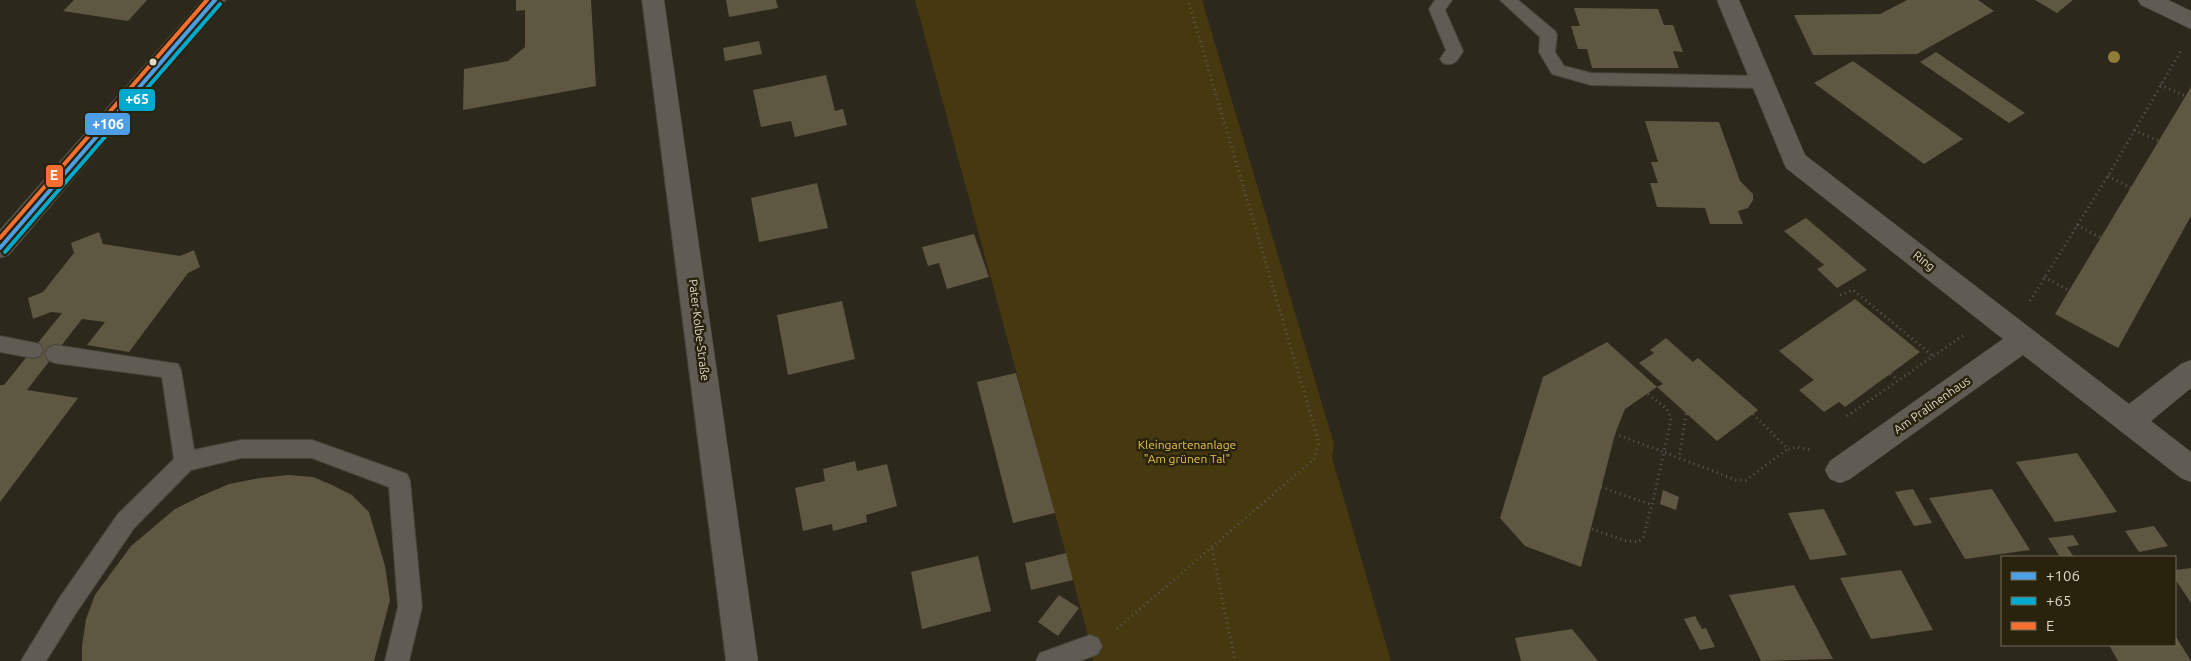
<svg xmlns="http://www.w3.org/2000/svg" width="2191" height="661" font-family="Ubuntu,sans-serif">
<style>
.green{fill:#46390f}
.building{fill:#5e5741}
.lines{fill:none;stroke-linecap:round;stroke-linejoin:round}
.lane-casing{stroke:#49453b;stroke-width:2}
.street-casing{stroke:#49453b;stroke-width:1}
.secondary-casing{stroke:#49453b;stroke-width:1}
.path{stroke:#5d5951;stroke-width:3;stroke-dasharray:1 4;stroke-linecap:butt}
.lane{fill:#605c53;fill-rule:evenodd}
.street{fill:#605c53;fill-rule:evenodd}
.secondary{fill:#585751;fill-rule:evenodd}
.bus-1-casing{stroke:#29230d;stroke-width:8}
.bus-2-casing{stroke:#29230d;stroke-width:8}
.bus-3-casing{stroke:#29230d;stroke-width:8}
.bus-1{stroke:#4d9ee5;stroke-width:4}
.bus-2{stroke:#00a9ce;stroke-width:4}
.bus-3{stroke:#f46f30;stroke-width:4}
.tree{fill:#927d36}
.bus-dot{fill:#ddd9cb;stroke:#29230d;stroke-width:2}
.labels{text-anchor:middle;stroke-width:5;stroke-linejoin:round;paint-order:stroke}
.street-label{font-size:12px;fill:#ddd9cb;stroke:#29230d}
.park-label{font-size:12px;fill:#e5c24b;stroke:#29230d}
.line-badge{stroke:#29230d;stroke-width:2}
.badge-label{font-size:14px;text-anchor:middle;font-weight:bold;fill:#fff}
</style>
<rect width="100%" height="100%" fill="#2d281c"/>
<path class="green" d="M915 0H1202L1334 444 1332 458 1391 661H1093L1087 631Z"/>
<path class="building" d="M74 0H147L128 21 63 11Z
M516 0H591L596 86 463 110 464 69 508 61 525 47V10L516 11Z
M726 0H776L778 8 729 17Z
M1907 0H1978L1994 11 1917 54 1813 55 1794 15 1880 14Z
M2035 0H2073L2057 13Z
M1574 8 1658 9 1664 25H1673L1683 52 1673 51 1679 68H1592L1587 49H1578L1571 26H1580Z
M759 41 762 54 725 61 723 48Z
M1936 52 2025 113 2009 123 1920 62Z
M1853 61 1963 139 1924 164 1814 83Z
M826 75 835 111 843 109 847 125 795 137 791 121 761 127 753 90Z
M2191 87V216L2118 348 2055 314Z
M1645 121 1719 122 1740 181 1753 194V200L1748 208 1738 211 1743 224H1710L1705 208 1657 207 1650 183H1658L1651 162H1658Z
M817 183 828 228 759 242 751 198Z
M1806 218 1846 252 1867 270 1837 288 1817 269 1824 265 1784 231Z
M99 232 103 244 180 256 194 250 200 267 188 273 129 352 87 345 105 322 82 319 27 390 78 398 0 502V385H4L62 313 51 312 33 319 28 298 43 292 74 253 71 243Z
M974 234 989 277 947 289 939 263 928 266 922 247Z
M1855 299 1920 352 1845 407 1839 402 1824 412 1799 390 1814 380 1779 351Z
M842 301 855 359 788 375 777 315Z
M1666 338 1693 362 1698 358 1758 410 1717 441 1657 387 1663 384 1639 363 1654 353 1650 350Z
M1607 342 1657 387 1625 409 1615 434 1581 567 1525 546 1500 518 1543 377Z
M1016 373 1055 513 1013 523 977 382Z
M2077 453 2117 512 2055 522 2016 462Z
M855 461 857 471 887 464 897 506 866 515 867 522 833 531 832 524 803 531 795 488 825 481 823 469Z
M289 475 313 477 332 485 352 495 369 512 385 566 390 600 374 661H82V646L86 619 95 595 131 546 175 509 201 496 229 484 260 478Z
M1913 489 1932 523 1914 526 1895 492Z
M1992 489 2030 550 1965 559 1929 498Z
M1663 490 1679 497 1676 510 1660 504Z
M1824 509 1847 555 1810 560 1788 513Z
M2154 526 2168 546 2139 552 2125 531Z
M2073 535 2079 545 2067 547 2074 557H2060L2048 538Z
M1066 553 1073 580 1031 590 1025 563Z
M978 556 991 611 922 629 911 572Z
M2191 568V603L2175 579V570Z
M1901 570 1933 630 1871 639 1840 578Z
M1794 585 1833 659 1761 661 1729 595Z
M1059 595 1079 608 1058 636 1038 622Z
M1695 616 1702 629 1706 628 1715 647 1700 650 1684 619Z
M1572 629 1598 661H1521L1515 638Z
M2175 635 2191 661H2118L2109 645H2175Z"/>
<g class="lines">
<g class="lane-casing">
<path id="lane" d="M1435 0H1452L1445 10 1463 51C1458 60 1454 67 1443 63L1440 59 1446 50 1429 9Z
M1500 0H1518L1555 31 1557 35 1555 52 1564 66 1591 73 1762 76 1768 78 1771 82 1768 86 1762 88 1591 85 1552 74 1539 52 1540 37Z
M0 336 40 344 43 350 40 356 33 358 0 352Z
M55 345 178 364 181 370 194 450 241 440H312L407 474 410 481 422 607 409 661H385L398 607 389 487 312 458H241L191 470 134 528 76 613 46 661H21L60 597 118 514 174 459 162 377 55 363 48 360 45 354 48 348Z
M1090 635 1098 638 1102 646 1098 654 1080 661H1036L1040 653Z"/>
</g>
<g class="street-casing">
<path id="street" d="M642 0H664L758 661H726Z
M1717 0H1739L1805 155 2129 404 2181 364 2191 360V388L2151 421 2191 452V482L2181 478 2023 355 1850 479 1840 483 1830 479 1825 470 1830 461 2003 339 1786 168Z
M2138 0H2168L2191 11V29L2141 5Z"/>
</g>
<g class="secondary-casing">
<path id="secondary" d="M202 0H226L9 255 0 258V230Z"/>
</g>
<path class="path" d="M2160 85 2186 96
M2134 130 2159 141
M2108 176 2131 188
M2077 225 2101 238
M2044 277 2070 291
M1840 295 1853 290 1933 356
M2030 301 2108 176 2182 49
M1890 374 1898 380
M1648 394 1667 409 1671 419 1664 452 1679 458
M1686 414 1679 458 1736 480H1746L1788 449
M1753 414 1788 449 1797 447 1811 450
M1847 416 1964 335
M1601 487 1652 505 1664 452 1615 434
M1592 529 1626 541 1638 542 1643 538 1652 505
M1212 549 1235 661
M1117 629 1314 459 1319 443 1188 0"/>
<use href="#lane" class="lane"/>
<use href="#street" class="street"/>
<use href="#secondary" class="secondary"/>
<g class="bus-1-casing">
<path id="bus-1" d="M0 248 215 0"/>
</g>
<g class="bus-2-casing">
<path id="bus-2" d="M5 252 220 4"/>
</g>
<g class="bus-3-casing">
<path id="bus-3" d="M0 238 207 0"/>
</g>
<use href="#bus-1" class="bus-1"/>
<use href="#bus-2" class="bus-2"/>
<use href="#bus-3" class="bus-3"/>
</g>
<circle class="tree" cx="2114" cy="57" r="6"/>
<circle class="bus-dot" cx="153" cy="62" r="4.5"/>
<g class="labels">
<g class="street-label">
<text transform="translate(1924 261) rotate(38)" y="4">Ring</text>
<text transform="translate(699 330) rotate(83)" y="4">Pater-Kolbe-Straße</text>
<text transform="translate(1932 405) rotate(-35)" y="4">Am Pralinenhaus</text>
</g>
<g class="park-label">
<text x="1187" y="449">Kleingartenanlage<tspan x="1187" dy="14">"Am grünen Tal"</tspan></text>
</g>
</g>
<g class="line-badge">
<rect x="118" y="88" width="38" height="24" rx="5" fill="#00a9ce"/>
<rect x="84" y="112" width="47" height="24" rx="5" fill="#4d9ee5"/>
<rect x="45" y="164" width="19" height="24" rx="5" fill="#f46f30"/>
</g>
<g class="badge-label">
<text x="137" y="104">+65</text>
<text x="108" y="129">+106</text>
<text x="54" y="180">E</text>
</g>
<rect x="2001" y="556" width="175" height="90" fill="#29230d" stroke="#716c59"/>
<rect x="2011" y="572" width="25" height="8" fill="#4d9ee5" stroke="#716c59"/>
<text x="2046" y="581" font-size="15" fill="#ddd9cb">+106</text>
<rect x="2011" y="597" width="25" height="8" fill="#00a9ce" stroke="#716c59"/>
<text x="2046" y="606" font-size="15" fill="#ddd9cb">+65</text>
<rect x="2011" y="622" width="25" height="8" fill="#f46f30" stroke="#716c59"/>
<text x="2046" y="631" font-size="15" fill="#ddd9cb">E</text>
</svg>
